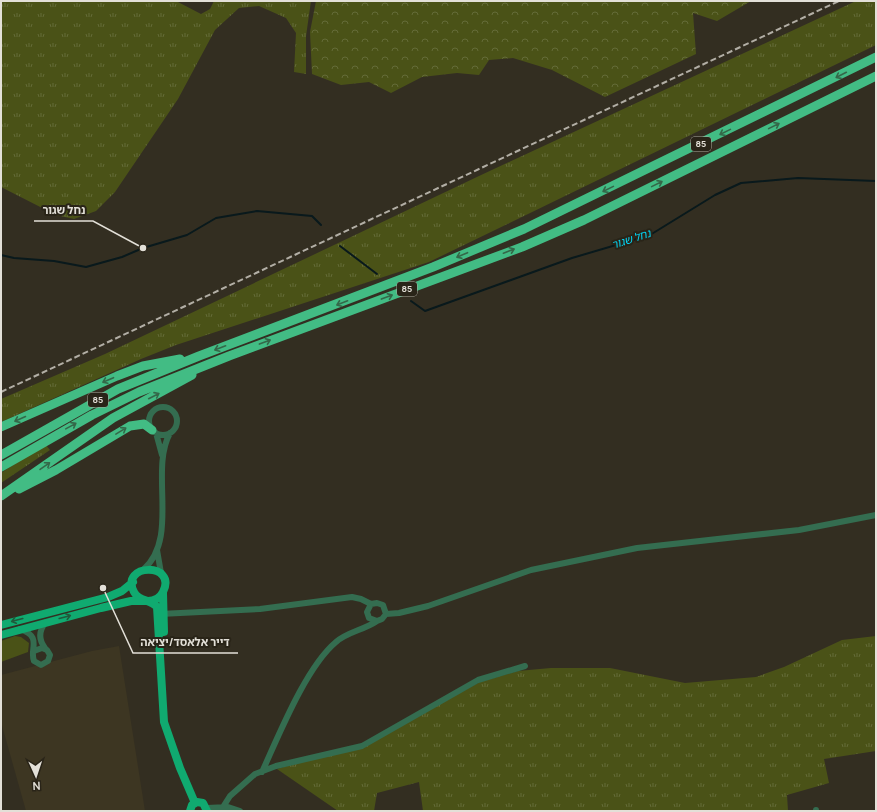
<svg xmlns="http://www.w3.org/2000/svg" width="877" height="812" font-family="Manrope,'Noto Sans Hebrew',sans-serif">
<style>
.built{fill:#3d3622}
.grass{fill:url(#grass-tufts)}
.forest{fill:url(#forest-crowns)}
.park{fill:#4a5217}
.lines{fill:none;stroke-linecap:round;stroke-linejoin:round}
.stream{stroke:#09191c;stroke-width:2}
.minor{stroke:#346d50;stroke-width:6}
.major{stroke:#10aa70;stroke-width:8}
.highway{stroke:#42bc84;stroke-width:9}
.rail{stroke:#b2aea5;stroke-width:2;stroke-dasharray:6 3;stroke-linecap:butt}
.oneway{stroke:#346849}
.oneway2{stroke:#1f5a3b}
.labels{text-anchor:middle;stroke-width:4;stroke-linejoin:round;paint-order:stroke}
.shield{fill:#292418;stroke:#aba89e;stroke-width:1}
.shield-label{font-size:9px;font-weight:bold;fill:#e3e0d8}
.water-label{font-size:11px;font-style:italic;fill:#03d5f5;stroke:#292418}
.leader{fill:none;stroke:#e3e0d8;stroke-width:1.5}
.callout-dot{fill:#e3e0d8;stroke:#292418;stroke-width:1.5}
.callout-label{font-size:11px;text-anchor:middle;font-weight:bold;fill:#e3e0d8;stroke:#292418;stroke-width:4;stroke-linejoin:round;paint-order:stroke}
</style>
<defs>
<pattern id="grass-tufts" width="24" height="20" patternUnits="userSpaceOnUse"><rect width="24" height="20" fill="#4a5217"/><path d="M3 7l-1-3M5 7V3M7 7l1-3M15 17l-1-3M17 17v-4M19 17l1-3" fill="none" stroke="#646b38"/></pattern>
<pattern id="forest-crowns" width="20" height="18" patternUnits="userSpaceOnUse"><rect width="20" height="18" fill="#4a5217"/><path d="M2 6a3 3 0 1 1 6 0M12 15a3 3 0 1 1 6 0" fill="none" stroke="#646b38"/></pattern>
</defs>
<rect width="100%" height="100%" fill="#332e21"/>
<path class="built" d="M119 646 145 811H26L1 722V675L92 651Z"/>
<path class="grass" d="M1 1H176L201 14 210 9 214 1H311L306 36V74L294 72 296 33 286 18 259 6 239 8 215 30 178 99 115 192 96 211 74 219 56 215 1 187Z
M856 1H876V45L429 262 176 345 141 359 1 422V399L105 354 479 176Z
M45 444 50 450 1 483V473Z
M876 636V751L824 759 829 783 787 795 788 811H423L419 782 377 793 374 811H338L277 769 369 742 480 682 518 671 551 668H610L685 683 756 677 784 667 842 640Z"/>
<path class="forest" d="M316 1H751L717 21 693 13 696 54 605 97 552 70 513 58 489 60 479 75 457 73 422 77 391 93 369 82 341 85 312 74 310 32Z"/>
<path class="park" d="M15 636 21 637 29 643 28 652 1 662V641Z"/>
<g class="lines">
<path class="stream" d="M340 246 377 274
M1 255 14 258 54 261 86 267 122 257 143 248 187 235 216 218 257 211 312 216 321 225
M411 301 425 311 572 258 650 235 715 195 741 183 798 178 876 181"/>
<path class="minor" d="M149 421a14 14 0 1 1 28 0a14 14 0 1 1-28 0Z
M156 433 162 455
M157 550 161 573
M143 570C180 538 149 471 170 433
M160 614 260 609 352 597 361 599 371 604 377 603 383 605 386 614 382 619 377 621 369 618 367 612 371 604
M386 614 399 613 428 606 531 570 637 548 799 530 876 515
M20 629C43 637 29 649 34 661L41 665 48 661 50 655 47 650 42 648 34 651
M45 648C38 639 39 631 45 623
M262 772C279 735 306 667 336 642 347 632 364 630 377 621
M223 807 230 796 255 774 276 766 362 746 478 680 525 666
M207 808 228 807 240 811
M816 811V810"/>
<path class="major" d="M163 593 164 632
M148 601C155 601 160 598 163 592 178 562 119 563 134 592 139 602 151 599 157 607L164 722 180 768 195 803
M1 625 108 597 122 591 133 582
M1 635 101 608 131 601H144
M190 811 192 805 197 802 203 803 207 811"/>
<path class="highway" d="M1 427 117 376 143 366 180 359
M1 455 118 389 199 356 433 267 524 229 876 57
M1 467 92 415 139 392 229 356 522 247 584 220 876 76
M19 489 56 470 130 426 144 424 152 430
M1 496 113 418 192 375"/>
<path class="rail" d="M1 392 839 1"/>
</g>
<defs><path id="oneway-shaft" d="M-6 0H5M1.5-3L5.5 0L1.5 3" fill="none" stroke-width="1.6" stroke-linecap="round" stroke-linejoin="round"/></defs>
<g class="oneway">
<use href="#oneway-shaft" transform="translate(841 75) rotate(153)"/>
<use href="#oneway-shaft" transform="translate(774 126) rotate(-26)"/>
<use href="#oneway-shaft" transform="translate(725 132) rotate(154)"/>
<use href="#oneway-shaft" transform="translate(657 184) rotate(-26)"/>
<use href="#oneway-shaft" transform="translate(608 189) rotate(154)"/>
<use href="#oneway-shaft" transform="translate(509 251) rotate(-21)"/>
<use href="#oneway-shaft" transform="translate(462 255) rotate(157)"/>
<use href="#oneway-shaft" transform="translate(387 297) rotate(-20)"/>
<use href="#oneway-shaft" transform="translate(342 303) rotate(159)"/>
<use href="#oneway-shaft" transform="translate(265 342) rotate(-20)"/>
<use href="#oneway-shaft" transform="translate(220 348) rotate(159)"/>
<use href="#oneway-shaft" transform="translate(108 380) rotate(157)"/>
<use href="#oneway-shaft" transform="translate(154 396) rotate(-27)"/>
<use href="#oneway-shaft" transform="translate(20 419) rotate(156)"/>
<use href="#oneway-shaft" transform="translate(71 426) rotate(-29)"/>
<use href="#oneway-shaft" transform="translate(121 431) rotate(-31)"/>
<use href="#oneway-shaft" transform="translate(45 466) rotate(-35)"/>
</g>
<g class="oneway2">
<use href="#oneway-shaft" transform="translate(65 617) rotate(-15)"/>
<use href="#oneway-shaft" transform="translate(17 620) rotate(165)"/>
</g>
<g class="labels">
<g class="shield">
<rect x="691" y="137" width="20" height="14" rx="3"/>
<rect x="397" y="282" width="20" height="14" rx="3"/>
<rect x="88" y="393" width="20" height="14" rx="3"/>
</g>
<g class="shield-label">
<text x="701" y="147">85</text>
<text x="407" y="292">85</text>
<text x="98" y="403">85</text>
</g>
<g class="water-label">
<text transform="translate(631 239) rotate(-18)" y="4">נחל שגור</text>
</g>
</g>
<path class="leader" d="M143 248L93 221H34M103 588L133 653H238"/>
<g class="callout-dot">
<circle cx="143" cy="248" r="4"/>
<circle cx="103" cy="588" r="4"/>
</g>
<g class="callout-label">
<text x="64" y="214">נחל שגור</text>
<text x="185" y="646">דייר אלאסד/יציאה</text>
</g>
<rect width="877" height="812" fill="none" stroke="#e3e0d8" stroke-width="4"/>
<g transform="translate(36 776) rotate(177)" stroke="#292418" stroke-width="3" paint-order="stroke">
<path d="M0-3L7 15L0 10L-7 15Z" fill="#e3e0d8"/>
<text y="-6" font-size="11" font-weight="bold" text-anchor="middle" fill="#e3e0d8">N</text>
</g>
</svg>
